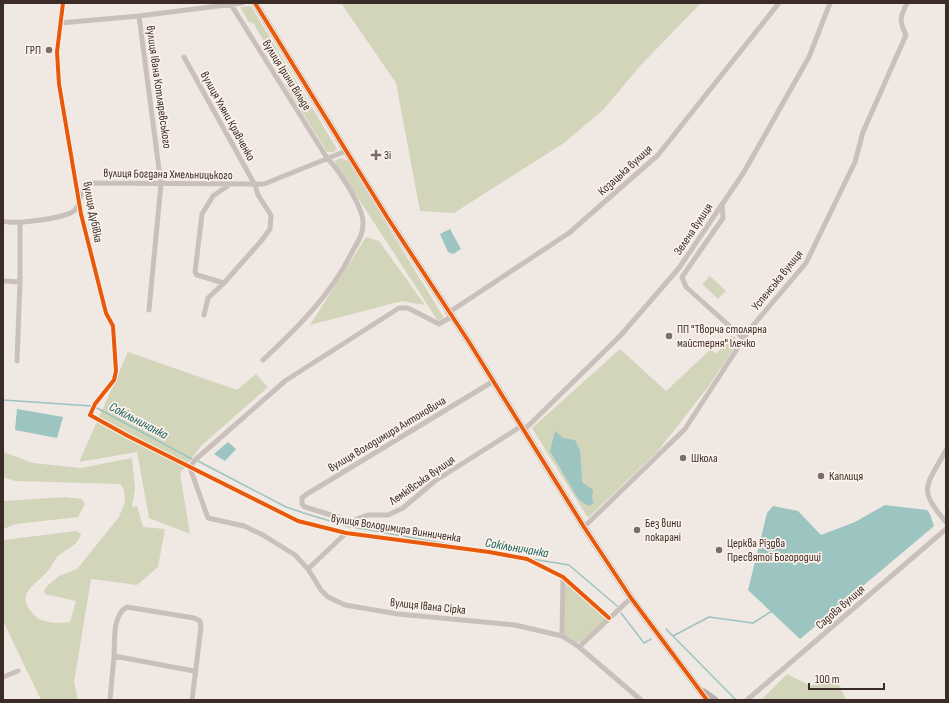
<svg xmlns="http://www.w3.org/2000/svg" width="949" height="703" font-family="'Sofia Sans Condensed',sans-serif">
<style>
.green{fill:#d3d5bb}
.water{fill:#9cc4c1}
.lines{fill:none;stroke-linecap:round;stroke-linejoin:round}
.stream{stroke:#9cc4c1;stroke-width:1.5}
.minor{stroke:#c9c0bb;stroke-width:5}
.major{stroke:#b8aeaa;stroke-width:7}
.cycleway-casing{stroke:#fcf2ea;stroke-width:6}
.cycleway{stroke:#e8590c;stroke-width:4}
.poi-dot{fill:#7a6e69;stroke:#fcf2ea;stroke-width:1.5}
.labels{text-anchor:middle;stroke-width:3.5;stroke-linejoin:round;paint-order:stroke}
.poi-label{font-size:12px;fill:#3b2c28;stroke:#fcf2ea;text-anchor:start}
.street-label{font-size:12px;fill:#3b2c28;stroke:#fcf2ea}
.water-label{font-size:13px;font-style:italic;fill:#19615f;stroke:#fcf2ea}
</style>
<rect width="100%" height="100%" fill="#efe8e3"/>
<path class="green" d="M341 3H701L639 67 604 109 564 143 454 213 420 211 396 83Z
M251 6 337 149 334 152H327L286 86C280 63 265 45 254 24L248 21 240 7Z
M341 158 348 161 444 318 438 321 334 161Z
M366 237 379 241 425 305 402 301 310 325Z
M710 276 726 291 718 299 702 284Z
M731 336 735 337 737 344 708 387 658 451 588 518 532 428 620 349 666 391 711 349 716 354Z
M128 352 237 390 256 374 268 387 201 446 180 474 190 534 149 518 137 452 79 462Z
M3 452 33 463 81 468 132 458 135 489 132 507 137 506 143 527 165 529 158 567 137 585 91 579 74 682 78 700H41L3 621V540L76 531 81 534C78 545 68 548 59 555 54 559 52 567 47 572 34 586 15 594 33 614 40 623 59 624 70 622L76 601 45 594 44 592 46 587 59 576 77 569 119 517 125 502 124 490 120 484 15 481 3 477Z
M65 497 82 499 85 504 78 517 16 524 3 529V501Z
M566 581 606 617 604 621 581 642 576 643 565 636 562 630 564 583Z
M787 674 811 686 829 680 840 686 846 700H761Z"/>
<path class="water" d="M450 229 461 249 453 254 448 252 440 234Z
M17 409 63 417 57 438 15 430Z
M555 431 563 438 575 440 580 450 582 482 593 490 592 499 594 503 589 506 579 500 550 451Z
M228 442 236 449 225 461 214 454Z
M885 505 927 510 930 514 934 526 800 639 748 590 767 513 773 506 798 511 821 535 855 522Z"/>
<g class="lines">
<path class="stream" d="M3 400 92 406
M95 407 192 459
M198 461 286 507 310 515 347 526 453 545
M945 506 946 505
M532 559 569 565 617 606
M621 613 644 643 651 639
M666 629 736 700
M673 636 709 617 753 623 772 611"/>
<path class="minor" d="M63 3 57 52 59 84 81 214 106 313 113 326 116 371 114 380 95 404 90 415 128 436 298 521 346 533 489 552 527 559 563 577 609 618
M230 3 327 158C339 170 364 208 363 224 363 235 357 243 352 252 331 295 297 328 263 360
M139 16 161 184 149 310
M60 23 139 16 242 3
M184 57 255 185 258 195 271 215 270 229 262 240 224 283 208 298 204 315
M722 204 723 218 682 277 686 287 743 338
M3 221C14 225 68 218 75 210 82 202 79 189 88 183L264 184 346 151
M3 281 20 282V222
M224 283 197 275 195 272 202 214 213 196 229 185
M448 313 569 233 658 155 779 3
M17 361 20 282
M492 382 307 494 302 498V504L305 507 351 521 368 515H388L403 508 435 481 520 427
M523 431 621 335 679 268 744 172 809 57 830 3
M946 450C927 486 916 488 946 522
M190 468 208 518 244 526 263 535 295 555 308 569 321 590 328 597 345 605 398 614 515 625 562 636 579 647 641 700
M190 468 195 460 285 381 399 308H408L439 324 451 317
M584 527 685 429 750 329 806 263 855 162 863 132 906 35C899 21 900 17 907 3
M308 569 346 533
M562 636 563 577
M579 647 631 598
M114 656C115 641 112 615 127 607L194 618 200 621 201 627 192 700
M3 677 18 671
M110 700 114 656 194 671
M747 700 946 529"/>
<path class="major" d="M255 3 387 217 469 342 584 527 631 598 707 700
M704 692 715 700"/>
<g class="cycleway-casing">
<path id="cycleway" d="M63 3 57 52 59 84 81 214 106 313 113 326 116 371 114 380 95 404 90 415 128 436 298 521 346 533 489 552 527 559 563 577 609 618
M255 3 387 217 469 342 584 527 631 598 707 700"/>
</g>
<use href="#cycleway" class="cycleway"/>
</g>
<g class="poi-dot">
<circle cx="49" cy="50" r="4"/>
<path d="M374 149h4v4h4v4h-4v4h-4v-4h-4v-4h4z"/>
<circle cx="669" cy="336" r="4"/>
<circle cx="683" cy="458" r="4"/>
<circle cx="821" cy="476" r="4"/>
<circle cx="637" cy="530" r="4"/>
<circle cx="719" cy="550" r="4"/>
</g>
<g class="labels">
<g class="poi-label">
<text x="41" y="54" text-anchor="end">ГРП</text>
<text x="384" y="159">3і</text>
<text x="677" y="333">ПП "Творча столярна<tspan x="677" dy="14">майстерня" Ілечко</tspan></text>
<text x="691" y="462">Школа</text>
<text x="829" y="480">Каплиця</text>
<text x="645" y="527">Без вини<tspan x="645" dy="14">покарані</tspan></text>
<text x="727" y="547">Церква Різдва<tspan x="727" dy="14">Пресвятої Богородиці</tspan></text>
</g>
<g class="street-label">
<text transform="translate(287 75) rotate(58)" y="4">вулиця Ірини Вільде</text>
<text transform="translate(159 87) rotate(82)" y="4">вулиця Івана Котляревського</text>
<text transform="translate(228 116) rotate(61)" y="4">вулиця Уляни Кравченко</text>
<text transform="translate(625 170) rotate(-42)" y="4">Козацька вулиця</text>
<text transform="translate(168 174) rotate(1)" y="4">вулиця Богдана Хмельницького</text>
<text transform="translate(93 212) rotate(79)" y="4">вулиця Дубівка</text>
<text transform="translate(693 229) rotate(-56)" y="4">Зелена вулиця</text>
<text transform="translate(777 280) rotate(-51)" y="4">Успенська вулиця</text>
<text transform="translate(387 434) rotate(-31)" y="4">вулиця Володимира Антоновича</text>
<text transform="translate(422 480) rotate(-35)" y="4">Лемківська вулиця</text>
<text transform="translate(396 528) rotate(9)" y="4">вулиця Володимира Винниченка</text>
<text transform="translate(428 606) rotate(6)" y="4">вулиця Івана Сірка</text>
<text transform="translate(840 607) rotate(-41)" y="4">Садова вулиця</text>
</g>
<g class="water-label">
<text transform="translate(139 420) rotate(28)" y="5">Сокільничанка</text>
<text transform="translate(517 547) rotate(10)" y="5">Сокільничанка</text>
</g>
</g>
<rect width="949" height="703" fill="none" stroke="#3b2c28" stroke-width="8"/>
<path d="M809 683v6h75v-6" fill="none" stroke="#3b2c28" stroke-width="2"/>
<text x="815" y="683" font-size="12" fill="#3b2c28" stroke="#fcf2ea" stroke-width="3" paint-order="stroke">100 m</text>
</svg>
